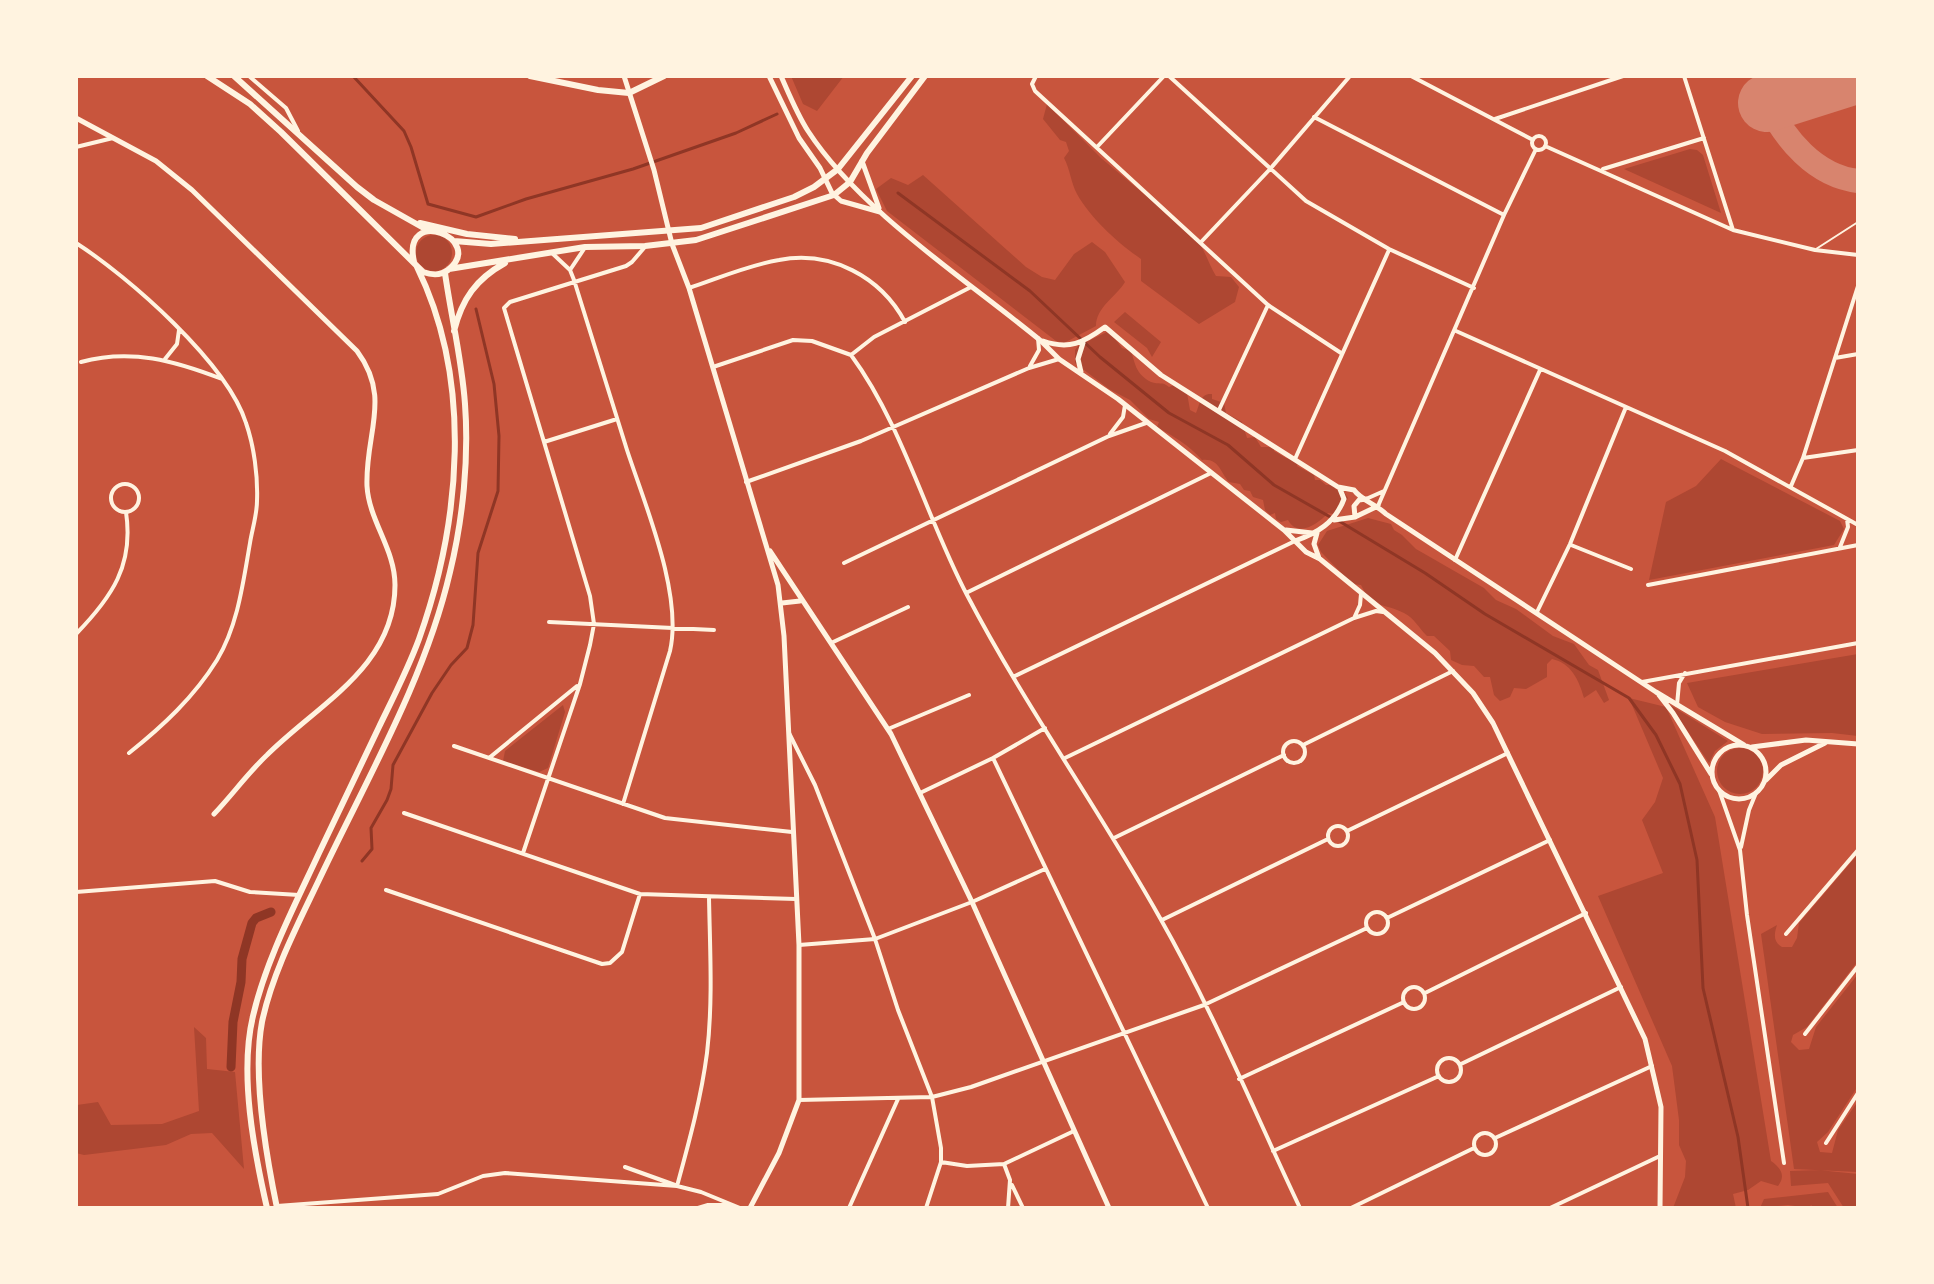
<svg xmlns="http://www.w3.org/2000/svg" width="1934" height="1284" font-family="'Fira Sans',sans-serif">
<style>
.green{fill:#ae4732}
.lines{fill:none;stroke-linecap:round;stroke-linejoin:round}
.stream{stroke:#8f3625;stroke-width:3}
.canal{stroke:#8f3625;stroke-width:9}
.taxiway{stroke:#d8846e;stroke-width:24}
.runway{stroke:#d8846e;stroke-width:58}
.service{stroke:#fff3e0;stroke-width:2}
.minor{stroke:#fff3e0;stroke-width:4}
.tertiary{stroke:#fff3e0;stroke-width:5}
.secondary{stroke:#fff3e0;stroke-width:6}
.primary{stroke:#fff3e0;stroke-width:6}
</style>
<rect width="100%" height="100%" fill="#c8553d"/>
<path class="green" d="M791 76H844L817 111 803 104Z
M1047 104 1101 158 1194 236C1204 247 1208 263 1216 276L1231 277 1239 287 1235 302 1199 324 1141 281V259C1118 243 1091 219 1077 194 1071 183 1070 169 1064 158L1069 151 1066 142 1060 140 1043 119Z
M1690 149 1697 150 1703 155 1721 213 1624 169Z
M923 175 1026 267 1042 277 1055 280 1074 254 1092 242 1105 252 1125 282C1116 297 1096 307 1096 326L1064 343 1056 341 887 211 876 189 891 178 908 185Z
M416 253a18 18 0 1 1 36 0a18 18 0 1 1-36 0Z
M1125 312 1161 342 1152 357 1147 348 1114 322Z
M1109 331 1122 348 1131 351C1135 362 1135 374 1151 382 1159 385 1162 381 1169 387L1174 385 1187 393 1190 410 1196 413C1200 404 1200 393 1212 394V399L1224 403 1226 413 1242 422 1247 438 1255 437 1261 447H1274V451L1286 458 1299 461 1297 466 1314 475 1315 480H1320L1326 485H1338L1335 489 1344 492 1348 498 1339 515 1328 513C1318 524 1298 538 1288 520L1281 522 1276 519 1275 513 1270 515 1265 510 1263 500 1253 497 1250 491 1244 490 1240 484 1229 482C1220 472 1219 458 1202 460 1189 445 1173 436 1157 427L1159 422 1149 419 1130 400 1109 389 1075 363V350L1078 346Z
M1721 459 1840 521 1844 529 1834 545 1649 580 1666 502 1696 486Z
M1368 518 1391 524 1394 530 1402 535 1416 549 1484 588 1496 600 1516 609 1553 636 1574 644 1589 665 1598 670 1609 700 1604 703 1596 690 1584 698C1579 680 1571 663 1552 659L1547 664V677L1526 689 1514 688 1510 697 1500 701 1494 695 1490 677H1484L1474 666 1462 665 1451 660 1450 651 1434 636H1427C1418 627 1415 619 1404 613 1383 602 1373 610 1361 585L1352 584 1321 552 1318 545 1327 531Z
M1858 654V736L1832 733 1762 734 1725 722 1698 707 1687 683Z
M1629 698 1666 707 1715 817 1771 1161C1781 1168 1786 1176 1778 1186L1761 1181 1748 1190 1733 1194 1736 1208H1673L1685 1177 1686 1161 1679 1145V1120L1672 1066 1598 896 1663 873 1642 820 1655 802 1663 778Z
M563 705 565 712 548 768 539 772 503 761 505 751Z
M1670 705 1728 741 1715 751 1709 763Z
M1717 771a23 23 0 1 1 46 0a23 23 0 1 1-46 0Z
M1858 854V961L1807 1027 1793 1035 1791 1042 1799 1050 1809 1049 1816 1027 1858 974V1086L1828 1132 1817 1142 1820 1152 1832 1153 1838 1130 1858 1101V1172L1794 1169 1761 934 1777 925C1774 934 1773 942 1782 947H1792L1797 938 1799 923Z
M194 1027 206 1038 207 1069 235 1072 244 1169 212 1133 191 1134 166 1145 84 1155 76 1153 77 1105 98 1102 111 1125 162 1124 199 1111Z
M1818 1170 1858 1174V1208H1844L1828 1183 1791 1186 1790 1171Z
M1828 1192 1838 1208H1814L1811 1205 1809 1208 1788 1205 1760 1208 1764 1199Z"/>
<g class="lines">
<path class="stream" d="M353 76 404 131 411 147 428 204 476 217 526 199 633 169 736 133 777 114
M898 193 1030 291 1100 357 1169 413 1228 445 1274 485 1332 518
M1339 521 1425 573 1485 614 1629 698 1656 735 1680 784 1697 860 1703 988 1738 1137 1748 1208
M362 861 372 849 371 828 387 800 391 789 393 765 432 693 451 665 467 648 473 625 478 553 498 491 499 436 494 384 476 309"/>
<path class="canal" d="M231 1067 233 1022 241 982 242 959 252 923 256 918 271 912"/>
<path class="taxiway" d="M1767 103C1785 139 1815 176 1858 181"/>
<path class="runway" d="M1767 103 1852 76"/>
<path class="service" d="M1816 249 1858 222"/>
<path class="minor" d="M249 76 286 108 298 131
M1036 76 1032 84 1035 91 1268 305 1341 353
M1169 76 1306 201 1389 249 1474 288
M1411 76 1533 140
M1684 76 1733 230
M1314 117 1504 215
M1495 119 1623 76
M1532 143a7 7 0 1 1 14 0a7 7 0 1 1-14 0Z
M1545 146 1733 230 1815 250 1858 255
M76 147 113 138
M1097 147 1164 76
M1603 169 1704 138
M1202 241 1271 168 1350 76
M76 243C129 277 227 363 246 423 254 446 258 476 257 501 257 515 252 530 250 543 243 583 238 625 217 660 194 697 163 726 129 753
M553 254 570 270 574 280C592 337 609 394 627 450 645 505 683 594 670 651L623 804
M570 270 584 249
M689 288C719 278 749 265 779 260 831 250 881 277 905 322
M1456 331 1725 451 1858 525
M851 355C902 424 927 519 967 595 1025 706 1099 809 1160 918 1213 1011 1254 1111 1300 1208
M851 355 874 337 971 287
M1835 358 1858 354
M165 359 177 344 179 330
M81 362C131 348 175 361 222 379
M1030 366 1039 350 1038 338
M713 367 793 340 812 341 851 355
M1219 410 1268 305
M1110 434 1123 417 1125 405
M544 442 617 419
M1803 458 1858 450
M1295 459 1389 250
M746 482 861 441 1029 368 1059 359
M111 498a14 14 0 1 1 28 0a14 14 0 1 1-28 0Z
M1791 486 1803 458 1858 286
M1366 499 1384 491
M1378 506 1504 215 1536 149
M1571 545 1631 569
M1840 547 1848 527 1847 519
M1455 560 1540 370
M844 563 1109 436 1146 423
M1648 585 1858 545
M966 593 1211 473
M1537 612 1570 544 1626 407
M1355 616 1360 605 1361 594
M549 622 714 630
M76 634C112 597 134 565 126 512
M831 643 908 607
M1013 677 1295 541
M1642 682 1858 643
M1677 705 1679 683 1685 673
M888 729 969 695
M789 733 815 785 875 939 898 1010 932 1097 941 1148V1162L926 1208
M1283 752a11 11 0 1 1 22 0a11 11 0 1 1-22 0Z
M1303 745 1453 671
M454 746 665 818 792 832
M489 758 577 686
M993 758 1208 1208
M1065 758 1354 618 1376 611 1383 612
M1719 790 1740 850 1747 915 1784 1163
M920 793 993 758 1045 728
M404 813 640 894 796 899
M1328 836a10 10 0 1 1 20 0a10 10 0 1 1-20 0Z
M1347 831 1508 753
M1114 838 1284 755
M1741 847 1749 810 1756 793
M523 853 580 684 590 645 594 624 590 596 504 308 510 302 626 266 632 262 644 248
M386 890 602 964 610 963 622 952 640 894
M76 892 215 881 250 892 299 895
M1366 923a11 11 0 1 1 22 0a11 11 0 1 1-22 0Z
M1387 918 1550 840
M1162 920 1328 839
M1786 934 1858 850
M799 945 875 939 972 902 1045 869
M1403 998a11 11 0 1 1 22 0a11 11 0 1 1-22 0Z
M1425 993 1586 913
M1805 1034 1858 966
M1437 1070a12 12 0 1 1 24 0a12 12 0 1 1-24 0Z
M1461 1064 1621 987
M1239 1079 1404 1002
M799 1100 932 1097 971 1087 1204 1005 1367 928
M1474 1144a11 11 0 1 1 22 0a11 11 0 1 1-22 0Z
M1495 1138 1652 1066
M1826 1143 1858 1093
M1273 1151 1439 1076
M941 1162 967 1166 1004 1164 1074 1131
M1004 1164 1010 1180 1008 1208
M625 1167 675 1185
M1012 1185 1023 1208
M677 1186C689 1142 701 1099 707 1053 713 1002 710 950 709 898
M277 1206 438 1194 483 1176 505 1173 677 1186 701 1192 740 1208
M698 1208 708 1205H731
M849 1208 898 1099
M1351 1208 1474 1148
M1550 1208 1660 1156"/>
<path class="tertiary" d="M624 76 654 170 672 244 689 288 778 585 784 636 799 945V1100L779 1153 750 1208
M769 76 799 138 820 168 832 193 841 201 880 212
M781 76C789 94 797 114 808 131 860 211 967 280 1041 341L1059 359 1118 399 1284 530 1306 552 1320 559 1435 653 1473 693 1493 723 1645 1039 1661 1107 1660 1208
M76 118 156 161 192 190 357 351C392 398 365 433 367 486 369 521 395 549 395 585 395 667 318 704 267 755 248 773 232 795 214 814
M862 161 879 208
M1043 341C1069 350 1083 343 1105 327L1161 375 1338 487 1354 490C1361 500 1377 505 1386 514L1656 692 1744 745
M1081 372 1078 359 1083 343
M1355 517 1354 506 1359 500 1366 499
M1334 520 1355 517 1378 506
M1286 530 1312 533
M1317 533 1314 544 1319 558
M1295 541C1317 533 1335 523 1344 499L1340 489
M770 551 891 734 972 902 1109 1208
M782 603 800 601
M1659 695 1673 713 1711 774
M1712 772a27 27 0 1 1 54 0a27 27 0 1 1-54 0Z
M1752 747 1806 740 1858 744
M1766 780 1781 765 1825 743"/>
<path class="secondary" d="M530 76 598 90 629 93 664 76"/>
<path class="primary" d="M207 76 250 104 281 132 423 272C432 275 440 276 448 270 487 239 401 205 414 262
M234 76 357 187 374 200 429 231
M420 223 467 234 515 239
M454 241 491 244 701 228 794 197 814 187 838 169 912 76
M449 269 585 247 645 246 696 240 834 195 850 182 867 153 925 76
M454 331C462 299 476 279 505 263
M267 1208C254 1151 239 1074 253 1016 266 960 295 905 319 853 339 811 359 769 379 727 393 698 408 669 419 639 461 521 473 381 417 267
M277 1208C266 1155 252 1076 262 1022 272 974 297 926 318 882 365 782 425 680 450 572 463 519 469 458 465 404 462 360 451 316 445 273"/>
</g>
<rect width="1934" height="1284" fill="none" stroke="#fff3e0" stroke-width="156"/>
</svg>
